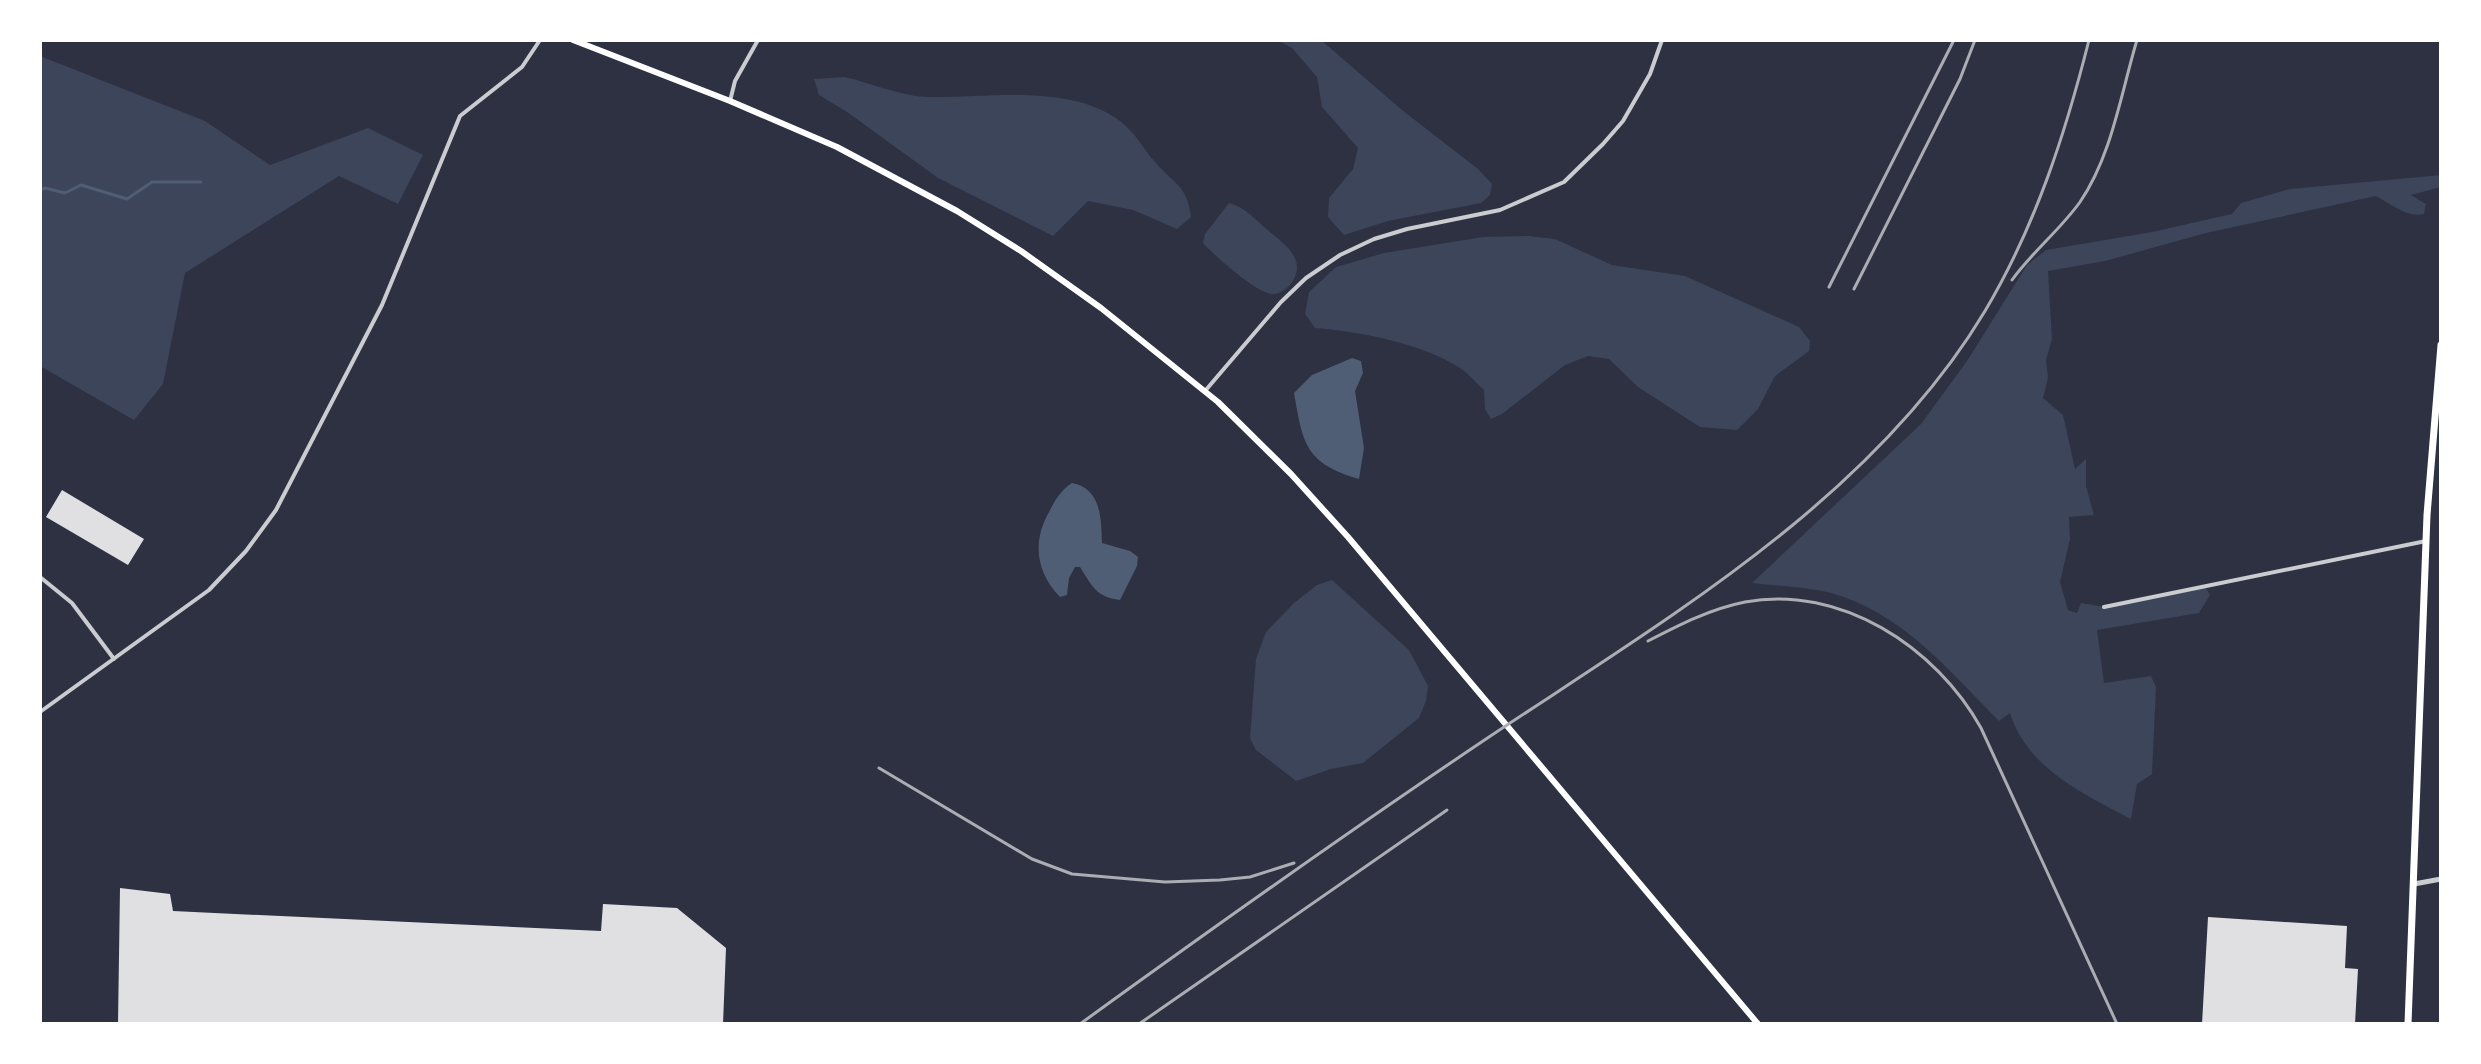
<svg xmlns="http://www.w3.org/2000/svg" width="2481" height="1064" font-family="Rubik,sans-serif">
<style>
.green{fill:#3c4559}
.water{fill:#4f5d75}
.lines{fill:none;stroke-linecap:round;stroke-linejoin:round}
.stream{stroke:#4f5d75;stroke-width:3}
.building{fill:#e0e0e3}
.minor{stroke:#caccd0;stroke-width:4}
.tertiary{stroke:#caccd0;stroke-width:5}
.secondary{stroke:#fff;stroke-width:6}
.primary{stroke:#fff;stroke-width:7}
.rail{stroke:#abadb3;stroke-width:3}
</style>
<rect width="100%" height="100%" fill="#2d3142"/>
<path class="green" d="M1277 40H1321L1402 110 1478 169 1492 184 1490 195 1481 203 1388 221 1344 235 1328 217 1329 198 1353 169 1358 148 1322 107 1317 77 1292 48Z
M40 56 205 121 270 165 368 128 423 155 398 204 339 176 185 273 163 384 134 420 40 366Z
M845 77C870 83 904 97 929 97 987 98 1070 83 1120 121 1136 133 1143 149 1156 163 1175 185 1187 185 1191 217L1177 229 1133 210 1088 201 1053 236 938 178 847 112 819 95 814 79Z
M2441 175V187L2411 195 2426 204 2424 214C2407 218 2391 204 2376 196L2206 233 2105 261 2048 271 2052 339 2046 360 2048 378 2043 398 2063 415 2075 469 2086 459V486L2094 515 2069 517 2070 539 2060 582 2068 610 2077 613 2081 603 2104 607 2205 586 2210 595 2199 613 2097 630 2104 683 2151 676 2156 687 2152 774 2137 784 2131 819C2083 794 2027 768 2010 713L1999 721C1949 671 1903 613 1831 593 1806 587 1778 586 1752 583L1921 424 1967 361 2027 265 2046 250 2152 232 2232 214 2241 203 2290 189Z
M1229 203C1244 207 1253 217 1264 227 1283 243 1311 260 1289 286 1285 290 1279 294 1273 294 1257 294 1215 256 1203 243L1205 234Z
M1529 236 1555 239 1612 265 1685 276 1799 327 1810 341 1809 351 1775 376 1758 409 1737 430 1700 427 1638 387 1609 359 1588 356 1565 365 1502 414 1491 419 1485 409 1484 390C1476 383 1469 374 1460 368 1421 343 1361 332 1315 328L1305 314 1309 292 1336 267 1384 253 1483 237Z
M1332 580 1409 650 1428 686 1426 701 1419 718 1363 763 1331 769 1296 781 1256 750 1250 738 1256 659 1266 632 1294 603 1317 585Z"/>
<path class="water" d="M1352 358 1361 361 1363 373 1355 391 1364 448 1359 479C1305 463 1303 444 1294 393L1312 375Z
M1072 483C1102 489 1101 519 1102 543L1130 551 1138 557 1137 566 1120 600C1096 597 1092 586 1080 567H1075L1069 578 1067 595 1060 597C1036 572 1032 542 1049 512 1056 499 1060 491 1072 483Z"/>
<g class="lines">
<path class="stream" d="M40 190 45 188 65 193 81 185 127 199 152 182H201"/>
</g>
<path class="building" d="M62 490 144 539 128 565 46 517Z
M120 888 170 894 173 911 601 931 603 904 677 908 726 948 723 1024H118Z
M2208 917 2347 926 2345 968 2358 969 2355 1024H2202Z"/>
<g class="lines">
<path class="minor" d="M730 101 735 81 758 40
M1205 391 1281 302 1306 278 1340 255 1374 239 1407 229 1500 210 1564 182 1603 144 1623 121 1650 74 1662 40
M40 577 72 603 114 659
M2104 607 2426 541
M40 712 209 590 246 551 276 510 382 305 460 116 522 67 540 40"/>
<path class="tertiary" d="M2414 884 2441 879"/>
<path class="secondary" d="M573 40 730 101 837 147 957 211 1021 251 1101 308 1218 402 1291 474 1348 537 1758 1024"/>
<path class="primary" d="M2408 1024 2427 515 2441 345"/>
<path class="rail" d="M2012 280C2032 252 2060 230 2080 202 2112 155 2121 93 2137 40
M1829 287 1954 40
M1854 289 1960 79 1975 40
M1648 641C1679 625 1710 609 1745 602 1840 584 1936 647 1981 728L2117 1024
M879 768 1032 859 1072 874 1165 882 1220 880 1250 877 1294 863
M1080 1024C1214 927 1349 831 1486 739 1664 620 1872 500 1985 311 2035 227 2065 135 2089 40
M1139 1024 1447 810"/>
</g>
<rect width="2481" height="1064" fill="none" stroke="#ffffff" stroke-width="84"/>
</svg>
